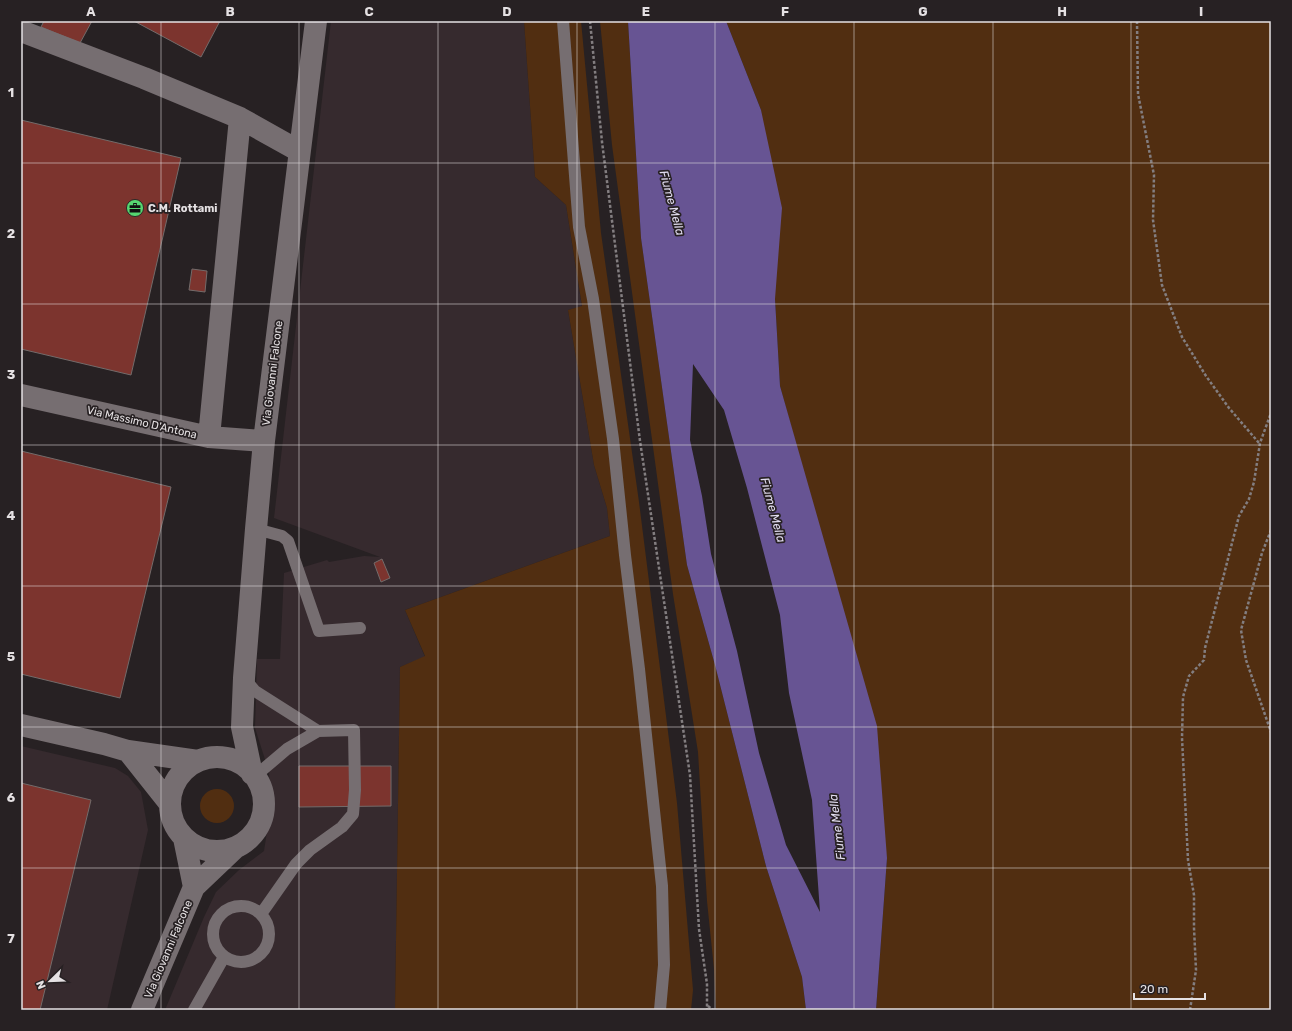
<svg xmlns="http://www.w3.org/2000/svg" width="1292" height="1031" font-family="Rubik,sans-serif">
<style>
.built{fill:#362a2e}
.green{fill:#512e11}
.water{fill:#675493;fill-rule:evenodd}
.building{fill:#7c342e;stroke:#736b6a}
.lines{fill:none;stroke-linecap:round;stroke-linejoin:round}
.path{stroke:#837e80;stroke-width:2.5;stroke-dasharray:3 2;stroke-linecap:butt}
.service{stroke:#766e71;stroke-width:12}
.minor{stroke:#766e71;stroke-width:22}
.grid{fill:none;stroke:#e5e1e3;stroke-width:1;stroke-opacity:0.55}
.labels{text-anchor:middle;stroke-width:3.5;stroke-linejoin:round;paint-order:stroke}
.poi-label{font-size:11px;font-weight:bold;fill:#e5e1e3;stroke:#272123;text-anchor:start}
.street-label{font-size:11px;fill:#e5e1e3;stroke:#272123}
.water-label{font-size:12px;font-style:italic;fill:#e2ddf0;stroke:#272123}
.neatline{fill:none;stroke:#e5e1e3;stroke-width:1.5}
.grid-label{font-size:13px;text-anchor:middle;font-weight:bold;fill:#e5e1e3}
</style>
<rect width="100%" height="100%" fill="#272123"/>
<path class="built" d="M331 21H524L535 177 566 205 582 307 568 310 594 465 607 508 610 536 405 610 425 657 400 667 395 1010H165L204 917 216 892 239 870 264 851 271 806 269 772 255 728 257 659H280L284 573 327 560 329 562 364 556 380 557 274 518Z
M21 746 115 768 128 776 141 792 148 830 107 1010H21Z"/>
<path class="green" d="M524 21H581L601 233 639 502 677 803 693 990 691 1010H395L400 667 425 656 405 610 610 536 607 508 594 465 568 310 582 306 566 205 535 177Z
M600 21H628L641 238 687 565 715 665 766 866 802 977 806 1010H716L714 969 707 901 698 752 673 594 612 145Z
M726 21H1271V1010H876L887 858 808 488 780 386 775 299 761 110Z
M200 806a17 17 0 1 1 34 0a17 17 0 1 1-34 0Z"/>
<path class="water" d="M628 21H726L761 110 782 208 775 299 780 386 877 726 887 858 876 1010H806L802 977 766 866 715 665 687 565 641 238ZM693 364 724 410 747 488 780 615 789 693 812 800 820 912 786 845 759 753 737 651 711 554 702 496 690 440Z"/>
<path class="building" d="M44 21H92L80 43 41 27Z
M134 21H220L201 57Z
M21 120 181 158 131 375 21 349Z
M192 269 207 271 205 292 189 290Z
M21 451 171 487 120 698 21 674Z
M382 559 390 578 381 582 374 563Z
M299 766H391V806L299 807Z
M21 783 91 800 40 1010H21Z"/>
<g class="lines">
<path class="path" d="M590 21 602 142 640 441 690 775 699 929 707 984V1010
M1137 21 1138 94 1154 175 1153 220 1162 285 1182 337 1206 376 1229 408 1259 443
M1271 530 1262 553 1241 630 1246 660 1271 732
M708 1006 713 1010
M1190 1010 1196 970 1194 928V895L1188 860 1182 738 1183 697 1189 676 1204 660 1205 648 1239 516 1249 499 1254 482 1260 443 1271 413"/>
<path class="service" d="M563 21 579 227 593 299 613 439 625 555 639 669 662 886 664 965 660 1010
M256 529 282 536 288 541 319 631 360 628
M245 679 255 691 318 731 354 730 355 790 353 814 342 827 310 850 296 864 261 914
M254 777 287 749 318 731
M213 934a28 28 0 1 1 56 0a28 28 0 1 1-56 0Z
M194 1010 224 957"/>
<path class="minor" d="M21 31 144 78 240 118 299 151
M21 395 209 437 264 441
M209 437 240 118
M21 725 104 744 128 751 198 761
M128 751 170 804
M170 804a47 47 0 1 1 94 0a47 47 0 1 1-94 0Z
M252 774 242 727 244 678 256 529 264 441 316 21
M184 838 194 887
M142 1010 194 887 235 848"/>
</g>
<path class="grid" d="M161 21V1010M299 21V1010M438 21V1010M577 21V1010M715 21V1010M854 21V1010M993 21V1010M1131 21V1010M21 163H1271M21 304H1271M21 445H1271M21 586H1271M21 727H1271M21 868H1271"/>
<defs>
<g id="office-disc" transform="scale(0.9)"><circle r="9.5" fill="#56d671" stroke="#272123"/><path d="M-6-3h4V-5.5h4V-3h4V5H-6ZM-1-4.5V-3h2v-1.5ZM-6 0V1H6V0Z" fill="#111"/></g>
</defs>
<g fill-rule="evenodd">
<use href="#office-disc" x="135" y="208"/>
</g>
<g class="labels">
<g class="poi-label">
<text x="148" y="212">C.M. Rottami</text>
</g>
<g class="street-label">
<text transform="translate(272 373) rotate(-83)" y="4">Via Giovanni Falcone</text>
<text transform="translate(142 422) rotate(13)" y="4">Via Massimo D'Antona</text>
<text transform="translate(168 949) rotate(-67)" y="4">Via Giovanni Falcone</text>
</g>
<g class="water-label">
<text transform="translate(672 203) rotate(75)" y="4">Fiume Mella</text>
<text transform="translate(773 510) rotate(75)" y="4">Fiume Mella</text>
<text transform="translate(837 827) rotate(-97)" y="4">Fiume Mella</text>
</g>
</g>
<rect width="1292" height="1031" fill="none" stroke="#272123" stroke-width="44"/>
<g transform="translate(50 981) rotate(247)" stroke="#272123" stroke-width="3" paint-order="stroke">
<path d="M0-3L7 15L0 10L-7 15Z" fill="#e5e1e3"/>
<text y="-6" font-size="11" font-weight="bold" text-anchor="middle" fill="#e5e1e3">N</text>
</g>
<path d="M1134 993v6h71v-6" fill="none" stroke="#e5e1e3" stroke-width="2"/>
<text x="1140" y="993" font-size="12" fill="#e5e1e3" stroke="#272123" stroke-width="3" paint-order="stroke">20 m</text>
<rect x="22" y="22" width="1248" height="987" class="neatline"/>
<g class="grid-label">
<text x="91" y="16">A</text>
<text x="230" y="16">B</text>
<text x="369" y="16">C</text>
<text x="507" y="16">D</text>
<text x="646" y="16">E</text>
<text x="785" y="16">F</text>
<text x="923" y="16">G</text>
<text x="1062" y="16">H</text>
<text x="1201" y="16">I</text>
<text x="11" y="97">1</text>
<text x="11" y="238">2</text>
<text x="11" y="379">3</text>
<text x="11" y="520">4</text>
<text x="11" y="661">5</text>
<text x="11" y="802">6</text>
<text x="11" y="943">7</text>
</g>
</svg>
